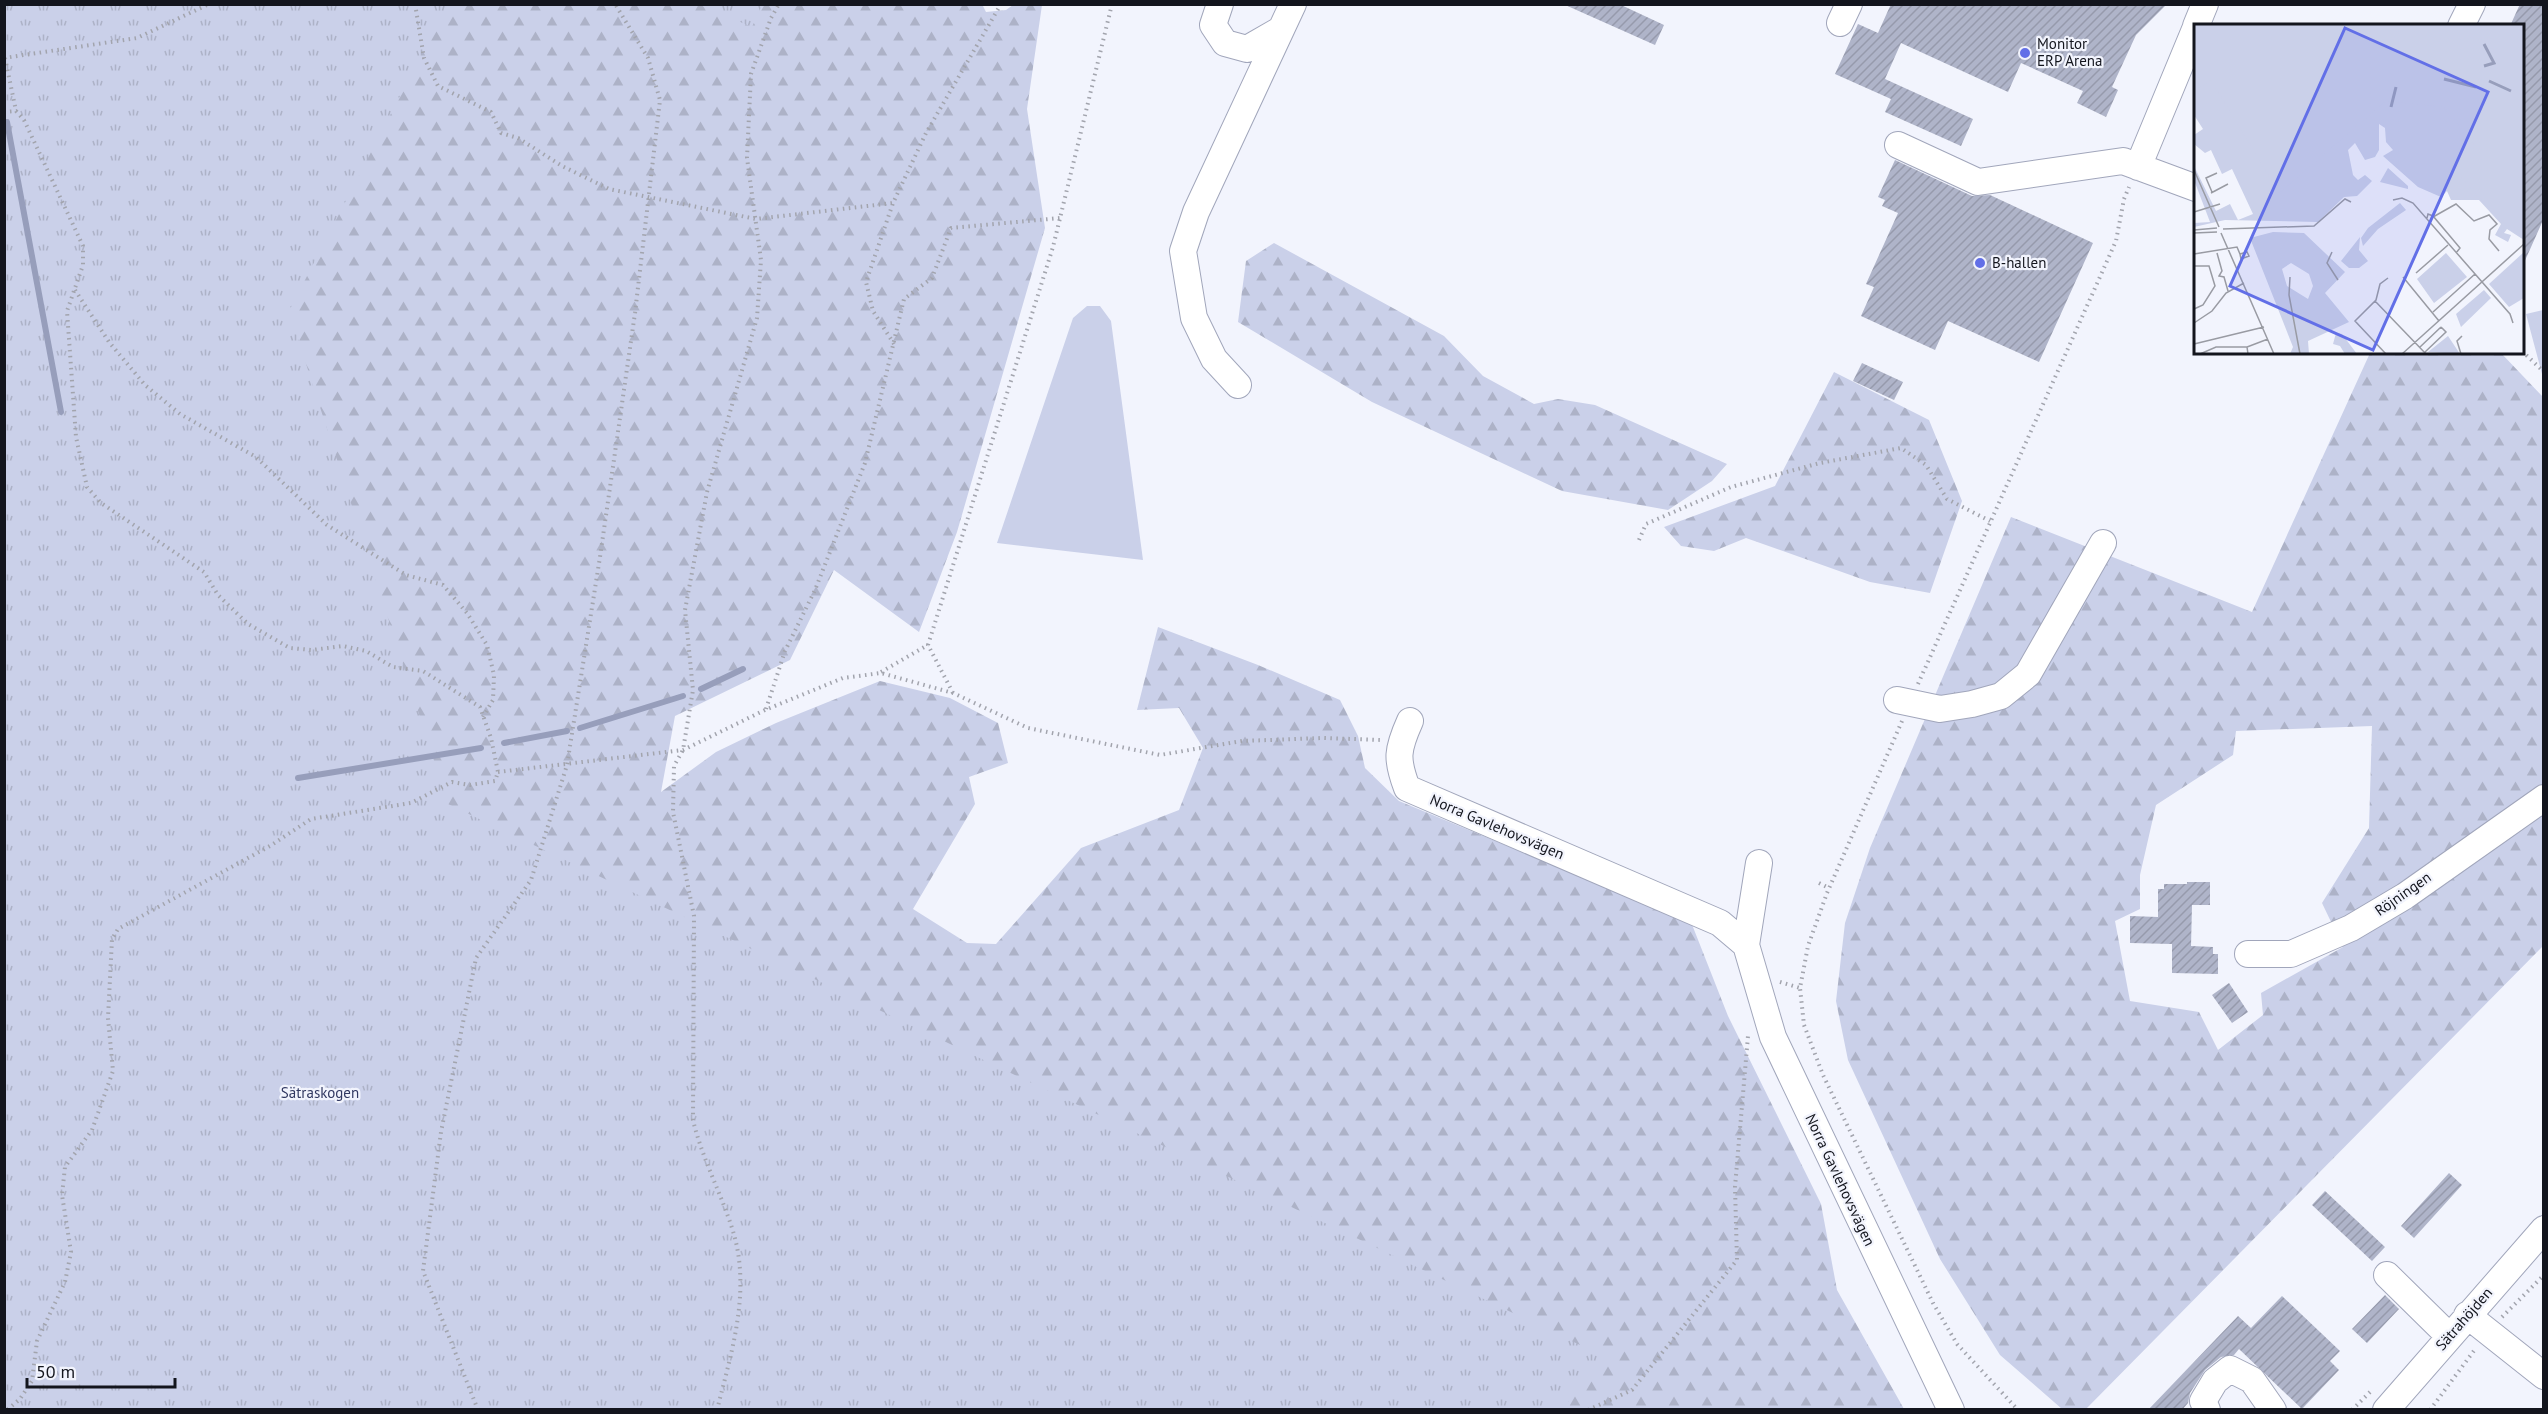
<svg xmlns="http://www.w3.org/2000/svg" width="2548" height="1414" font-family="'PT Sans',sans-serif">
<style>
.grass{fill:#cad0e9}
.forest{fill:url(#forest-firs);fill-rule:evenodd}
.park{fill:url(#park-tufts)}
.lines{fill:none;stroke-linecap:round;stroke-linejoin:round}
.stream{stroke:#979ebb;stroke-width:6}
.building{fill:url(#building-hatch)}
.minor-casing{stroke:#a1a6bb;stroke-width:28}
.path{stroke:#a2a4ad;stroke-width:4;stroke-dasharray:1.5 4.5;stroke-linecap:butt}
.minor{stroke:#fff;stroke-width:26}
.poi-dot{fill:#626fe7;stroke:#f2f4fd;stroke-width:2}
.labels{text-anchor:middle;stroke-width:4.5;stroke-linejoin:round;paint-order:stroke}
.poi-label{font-size:15px;fill:#13151d;stroke:#f2f4fd;text-anchor:start}
.street-label{font-size:15px;fill:#13151d;stroke:#f2f4fd}
.park-label{font-size:15px;fill:#313861;stroke:#f2f4fd}
.inset-river{fill:none;stroke:#979ebb;stroke-width:3}
.inset-road{fill:none;stroke:#999ba3;stroke-width:1.5}
.view{fill:#626fe7;fill-opacity:0.15;stroke:#626fe7;stroke-width:3}
.inset-edge{fill:none;stroke:#13151d;stroke-width:3}
</style>
<defs>
<pattern id="forest-firs" width="22" height="20" patternUnits="userSpaceOnUse" patternTransform="scale(1.5)"><rect width="22" height="20" fill="#cad0e9"/><path d="M5 1l3.5 6h-7zM16 11l3.5 6h-7z" fill="#adb2c7"/></pattern>
<pattern id="park-tufts" width="24" height="20" patternUnits="userSpaceOnUse" patternTransform="scale(1.5)"><rect width="24" height="20" fill="#cad0e9"/><path d="M3 7l-1-3M5 7V3M7 7l1-3M15 17l-1-3M17 17v-4M19 17l1-3" fill="none" stroke="#adb2c7"/></pattern>
<pattern id="building-hatch" width="6" height="6" patternUnits="userSpaceOnUse" patternTransform="scale(1.5)"><rect width="6" height="6" fill="#afb4c9"/><path d="M-1 1l2-2M0 6l6-6M5 7l2-2" fill="none" stroke="#969aac"/></pattern>
</defs>
<rect width="100%" height="100%" fill="#f2f4fd"/>
<path class="grass" d="M1087 306H1100L1111 321 1143 560 997 543 1073 318Z
M2543 310 2544 373 2542 374 2526 314Z"/>
<path class="forest" d="M5 4H982L986 12 1006 10 1013 5H1042L1027 109 1045 228 957 532 919 632 834 570 790 660 675 716 661 792 716 752 776 723 880 681 950 698 998 723 1008 763 969 777 975 804 913 909 967 943 996 944 1081 848 1179 810 1203 748 1179 708 1137 710 1158 627 1258 665 1340 700 1358 736 1365 768 1399 801 1691 922 1728 1016 1821 1204 1837 1290 1904 1409 5 1410Z
M1274 243 1444 336 1483 376 1534 404 1558 399 1595 405 1727 464 1712 481 1668 510 1562 491 1372 402 1238 322 1246 261Z
M2370 353H2501L2543 397V946L2086 1409H2062L2000 1355 1940 1259 1848 1060 1836 1001 1845 923 1870 848 2011 517 2252 612ZM2372 726 2369 828 2322 903 2343 947 2261 993 2263 1015 2218 1050 2199 1012 2130 1001 2115 921 2140 909V875L2156 805 2233 755 2236 731Z
M1834 372 1929 420 1962 501 1930 593 1870 582 1746 538 1714 551 1681 546 1664 527 1775 486Z"/>
<path class="park" d="M5 4 447 5 289 311 448 804 1601 1355 1563 1409H5Z
M700 5H762L752 27Z"/>
<g class="lines">
<path class="stream" d="M7 122 61 412
M701 689 743 669
M580 728 683 696
M504 743 567 731
M298 778 481 748"/>
</g>
<path class="building" d="M1563 4H1619L1664 25 1655 45Z
M1891 4H2167L2136 35 2112 87 2118 90 2106 117 2077 103 2083 91 2021 63 2008 92 1901 43 1885 79 1973 119 1961 146 1885 112 1891 99 1835 74 1858 24 1878 33Z
M2520 4H2544V218L2523 265V26H2510Z
M1895 160 1972 196 1990 195 2093 243 2039 362 1948 321 1935 350 1861 316 1874 287 1866 284 1898 213 1882 206 1885 200 1878 197Z
M1862 363 1903 382 1894 400 1853 381Z
M2187 882H2210V905H2192L2191 946 2213 947V954H2218V974L2172 973V944L2130 943V916L2158 917V889H2164V884H2187Z
M2229 983 2248 1012 2232 1023 2212 995Z
M2449 1173 2462 1185 2414 1238 2401 1226Z
M2325 1191 2385 1247 2372 1261 2312 1205Z
M2385 1295 2399 1309 2367 1343 2352 1329Z
M2282 1296 2340 1351 2330 1361 2339 1370 2302 1409 2239 1349 2234 1355 2221 1357 2205 1370 2190 1393 2188 1403 2182 1410H2148L2238 1316 2251 1328Z"/>
<g class="lines">
<g class="minor-casing">
<path id="minor" d="M1220 4 1213 25 1225 43 1247 49 1280 30
M1840 23 1849 4
M2196 26 2205 4
M2461 26 2472 4
M1898 145 1978 182 2123 161 2196 188
M2138 167 2196 27
M1238 385 1214 359 1194 318 1183 251 1196 212 1293 4
M1897 700 1940 709 1972 704 2001 696 2028 674 2103 543
M1410 721C1397 750 1396 759 1407 788L1720 923 1746 945 1773 1037 1951 1410
M1746 945 1759 863
M2248 954H2291L2351 928 2405 896 2544 798
M2387 1275 2449 1336
M2467 1315 2544 1376
M2207 1410 2203 1401 2215 1381 2230 1369 2252 1380 2273 1410
M2386 1410 2544 1229"/>
</g>
<path class="path" d="M415 4 424 58 438 86 491 112 501 133 518 138 562 166 609 189 756 219 893 203
M4 58 137 38 209 4
M5 58 16 111
M4 112 16 111 24 120 83 246V265L67 311 76 437 87 487 101 503 204 572 218 595 248 624 290 648 312 650 343 646 366 651 393 667 423 671 480 707 491 738 498 772 495 781 470 785 452 782 411 803 311 819 270 846 118 929 112 939 108 1018 113 1071 92 1130 65 1167 62 1195 71 1252 65 1282 37 1341 32 1381 20 1399 7 1410
M75 290 109 342 145 385 180 414 256 457 327 525 406 575 443 585 467 613 487 645 494 675 493 700 483 717
M894 344 873 311 866 282 893 203 926 133 1001 4
M2522 351 2544 372
M1639 540 1646 524 1731 487 1820 463 1901 448 1926 465 1947 499 1990 521
M881 672 928 645
M1918 684 2116 241 2124 199 2129 187
M953 693 928 645 1053 247 1112 4
M766 709 785 651 815 590 865 463 904 299 932 278 951 228 1060 218
M1902 721 1827 893 1808 946 1800 988 1804 1025 1823 1075 1933 1303 1957 1344 2018 1410
M498 772 683 750 765 710 843 678 881 673 953 693 1028 728 1160 755 1242 741 1323 738 1382 740
M1819 883 1829 888
M1780 982 1800 988
M2502 1317 2544 1275
M478 1410 423 1271 441 1132 476 958 531 880 567 765 600 557 635 313 660 100 648 58 615 4
M717 1410C732 1350 752 1289 732 1228 720 1191 702 1158 693 1120L694 916 673 812 674 766 683 750 693 690 685 610 707 492 757 318 761 260 747 158 751 74 771 18 779 4
M1588 1410 1632 1390 1737 1260 1735 1187 1748 1036
M2352 1410 2370 1392
M2430 1410 2476 1348"/>
<use href="#minor" class="minor"/>
</g>
<g class="poi-dot">
<circle cx="2025" cy="53" r="6"/>
<circle cx="1980" cy="263" r="6"/>
</g>
<g class="labels">
<g class="poi-label">
<text x="2037" y="49">Monitor<tspan x="2037" dy="17">ERP Arena</tspan></text>
<text x="1992" y="268">B-hallen</text>
</g>
<g class="street-label">
<text transform="translate(1497 827) rotate(23)" y="5">Norra Gavlehovsvägen</text>
<text transform="translate(2403 894) rotate(-35)" y="5">Röjningen</text>
<text transform="translate(1840 1180) rotate(65)" y="5">Norra Gavlehovsvägen</text>
<text transform="translate(2464 1319) rotate(-49)" y="5">Sätrahöjden</text>
</g>
<g class="park-label">
<text x="320" y="1098">Sätraskogen</text>
</g>
</g>
<g transform="translate(2194 24)">
<rect width="330" height="330" fill="#f2f4fd"/>
<path d="M194 144 214 162V165L186 158ZM252 229 273 253 240 279 223 255ZM142 309 148 310 163 330H151L146 322 139 320Z" fill="#cad0e9"/>
<path d="M0 0H330V216L313 205 310 209 317 211 314 218 301 211 307 200 285 176H257L253 167 247 173 224 163 189 132 199 126 192 118 191 104 185 100V126L181 133 171 136 161 119 154 126 159 151 164 156 171 151 178 157 163 172 150 173 124 198 31 196 0 203V199L16 198 0 156V142L22 187 36 180 44 196 59 190 38 145 28 150 17 126 11 129 0 120V111L9 105 0 91ZM206 179 212 186 184 205 169 222 167 214 174 204ZM79 208 110 209 151 248 131 269 155 298 114 317 115 330H96L99 323 56 214ZM97 239 115 250 119 262 114 275 93 262 88 245ZM166 213 165 226 174 237 165 244H155L147 237ZM330 228V274L315 283 295 260ZM290 266 297 274 267 303 262 290ZM254 312 266 330 234 328Z" fill="#cad0e9" fill-rule="evenodd"/>
<path d="M0 0H330V213L312 204 258 143 280 121 250 83 192 77 85 169 17 56 0 67Z" fill="#cad0e9"/>
<path class="inset-river" d="M290 20 300 39 290 42M250 55 282 63M295 57 317 67M197 83 202 63"/>
<path class="inset-road" d="M0 146 25 203M18 168 12 154 23 149M17 169 34 160M199 176 208 174 219 179 316 290 319 299M0 188 26 180M239 193 262 180 280 197 295 191 303 200 296 206 295 215 305 227M233 194 234 190 239 192 266 224 262 229M29 205 120 202 151 175 157 178M0 206 23 204M0 209 23 208M27 209 80 330M138 228 133 239 144 256M23 229 28 247 25 252 30 253 34 267M0 230 43 223 46 230 53 228 55 232 47 235 46 230M0 242H15L21 262 9 281 0 285M222 249 254 221M96 253 95 271 106 330M209 253 245 297M181 277 232 330M239 288 281 250M0 299 18 287 32 269 50 259M0 320 70 303M226 323 247 303M231 328 252 308 247 303M6 330 22 323H53M54 330 53 323 74 315M192 330 161 297 182 276 186 260 194 254M208 330 330 220M267 330 263 317 268 312"/>
<path class="view" d="M151 4 294 68 179 326 36 262Z"/>
<rect width="330" height="330" class="inset-edge"/>
</g>
<rect width="2548" height="1414" fill="none" stroke="#13151d" stroke-width="12"/>
<path d="M27 1378v9h148v-9" fill="none" stroke="#13151d" stroke-width="3"/>
<text x="36" y="1378" font-size="18" fill="#13151d" stroke="#f2f4fd" stroke-width="4.5" paint-order="stroke">50 m</text>
</svg>
